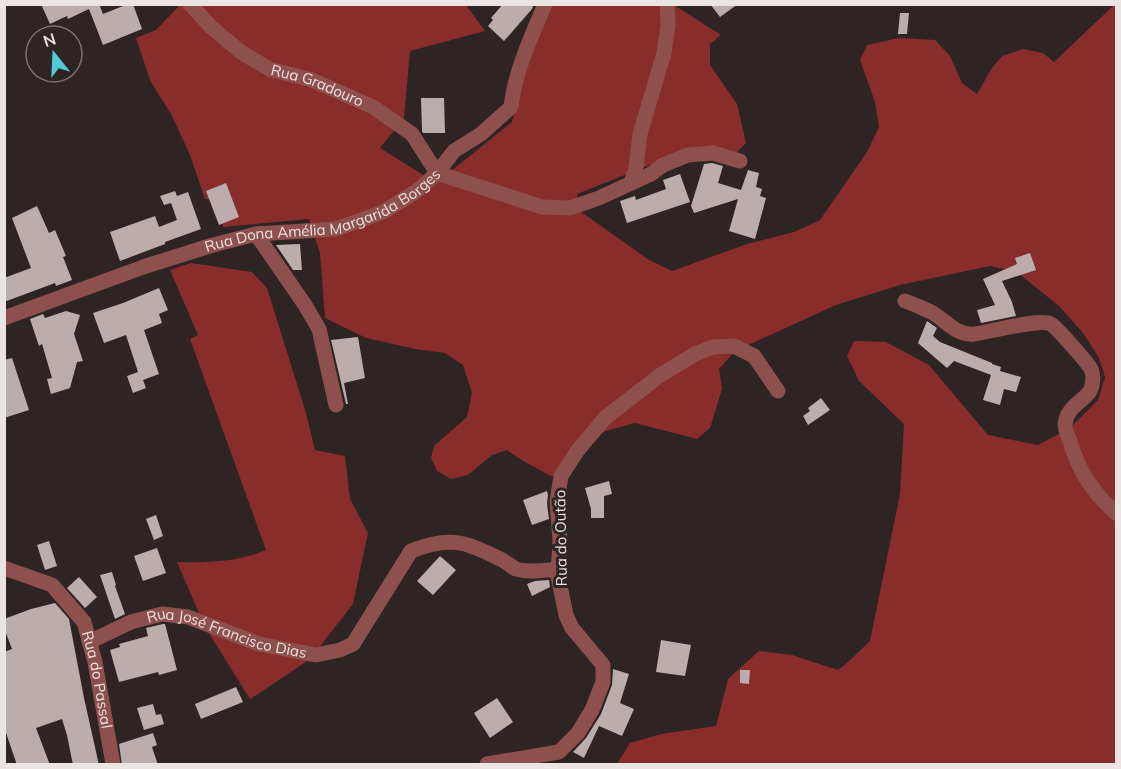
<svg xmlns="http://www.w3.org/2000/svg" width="1121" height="769" font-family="Mulish,sans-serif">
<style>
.forest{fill:#892c2c}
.building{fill:#baadac}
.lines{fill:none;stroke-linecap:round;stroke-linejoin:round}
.minor{stroke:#8e504c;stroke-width:15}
.labels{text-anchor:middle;stroke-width:6;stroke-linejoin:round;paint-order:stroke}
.street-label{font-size:15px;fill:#eae4e3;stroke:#2e2423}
</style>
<rect width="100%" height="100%" fill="#2e2423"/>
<path class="forest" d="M180 5H466L485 31 410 51 404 118 380 148 436 183 512 122 542 5H674L721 35 710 44V65L737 104 746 143 732 157 667 158 577 194 580 211 649 260 672 271 747 244 794 232 820 220 867 152 879 127 875 102 860 60 867 45 899 38 935 40 950 56 962 83 977 94 992 68 1002 56 1023 49 1043 53 1054 62 1114 5H1116V764H617L630 743 661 734 716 726 728 679 759 651 792 655 838 670 848 662 870 641 900 494 904 424 859 381 847 356 854 341 886 342 929 365 988 435 1038 445 1070 428 1098 400 1105 377 1099 358 1083 333 1059 306 1017 272 990 266 900 285 836 305 735 351 719 369 722 389 710 428 697 439 635 423 606 431 588 441 565 474 551 476 523 461 507 450 492 455 468 475 451 479 437 471 431 458 434 446 467 417 472 393 463 365 445 353 415 349 366 338 325 318 320 253 309 219 223 227 216 200 205 199 190 155 172 116 150 80 136 38 156 30Z
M191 263 252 272 267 288 306 413 315 450 345 456 350 499 368 533 353 604 310 659 249 700 247 701 250 699 205 627 177 562C207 563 238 562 266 550L190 339 198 335 170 270Z"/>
<path class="building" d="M41 4H99L103 14 128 4H133L142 29 103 45 89 9 68 19 67 16 50 24Z
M503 4H534L532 9 504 41 488 26 493 20 491 18Z
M710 4H738L720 17Z
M900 13H909L907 34H898Z
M421 98H444L445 133H423L422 131Z
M712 163 723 166 718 183 741 190 748 170 759 173 756 187 762 189 760 196 766 198 755 239 729 231 738 199 694 213 691 206 704 164Z
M680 174 690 202 627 223 620 201 635 196 636 200 666 189 663 180Z
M226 183 239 217 219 225 206 191Z
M175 191 177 196 188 192 201 229 165 242V244L120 261 110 232 155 216 159 227 177 220 171 203 164 205 160 196Z
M37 206 49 233 55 230 66 256 63 257 72 280 56 286 55 283 4 302V278L31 268 12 218Z
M300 244 302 270H293L276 245Z
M1030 253 1036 270 1002 281 1012 302 1016 316 981 323 977 310 995 305 983 279 1017 264 1015 258Z
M159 288 168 310 159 314 162 323 144 330 159 374 143 380 146 388 133 393 127 376 138 372 126 335 104 343 93 313 123 303Z
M66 311 80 315 74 334 83 361 77 362 70 388 51 394 47 379 52 378 42 344 39 346 30 319 43 314 45 318Z
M927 321 937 328 933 336 940 342 992 363V364L1001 367 1000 371 1021 377 1016 392 1004 389 1000 405 983 400 991 375 954 361 947 368 918 343Z
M358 337 365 378 344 383 348 404H346L331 340Z
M12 358 29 410 4 418V360Z
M821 398 830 410 808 425 803 416 810 411 808 408Z
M609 481 612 494 604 496V518H591V509L585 488Z
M547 491 548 495 547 503 549 519 532 525 523 500Z
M156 515 163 536 154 540 146 519Z
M49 541 57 566 45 570 37 545Z
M157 548 166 573 143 581 134 556Z
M440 556 456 570 433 595 417 581Z
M112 572 116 585 115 586 125 614 115 619 100 575Z
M79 577 97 597 85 608 67 588Z
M549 580 550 587 532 596 527 584 535 581Z
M55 603 69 619 84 698 99 765H73L67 735 62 719 36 728 50 765H17L4 727V652L12 649 4 628V619L31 609Z
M163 624H165L177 670 159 675 158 672 119 682 110 650 120 647 119 644 148 636 146 628Z
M661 640 691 645 685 676 656 672Z
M613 669 629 674 620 703 634 709 622 736 599 726 584 758 573 752 586 738 601 714 612 685Z
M740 670H750L749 684 740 683Z
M236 687 243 702 201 719 195 704Z
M497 698 513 722 490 738 474 713Z
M153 704 156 715 161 714 164 724 144 730 137 708Z
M153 733 157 745 152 747 158 765H122L119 744Z"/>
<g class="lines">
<g class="minor">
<path id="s1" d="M190 4 211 27 241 52 269 69 312 80 373 107 412 134 437 173"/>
<path d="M437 173 542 207 570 208 599 198 651 174 663 165 688 155 713 153 740 161"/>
<path d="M631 183 636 168 640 134 664 53 668 25 667 4"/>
<path d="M256 234 305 305 319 329 336 405"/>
<path d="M905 301C914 304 922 308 931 312 946 320 956 336 974 334 990 332 1040 318 1051 324 1057 328 1088 363 1091 369 1094 375 1093 385 1090 391 1082 403 1068 405 1065 424 1065 429 1068 436 1070 441 1078 471 1093 493 1116 513"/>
<path id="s2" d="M4 318 146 266 213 245 256 234 336 229 383 212 417 191 437 173 454 151 481 134 511 107C515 71 531 38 545 4"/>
<path id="s3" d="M4 568 52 585 84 622 95 662 113 764"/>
<path id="s4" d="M89 642 131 622 162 614 188 617 259 644 316 655 340 650 353 644 411 551C449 536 465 541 500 559 506 561 511 567 516 569 527 573 547 570 559 569"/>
<path d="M487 764 559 752 578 733 592 710 603 682V665L572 628 566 615 558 576 560 540 557 502 561 476 578 450 605 418 659 376 695 354 713 347 734 346 754 356 778 391"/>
</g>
</g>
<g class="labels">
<g class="street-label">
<text dy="5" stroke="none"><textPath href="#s1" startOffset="154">Rua Gradouro</textPath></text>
<text dy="5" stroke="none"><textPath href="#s2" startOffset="339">Rua Dona Amélia Margarida Borges</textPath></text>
<text transform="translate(561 538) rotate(-91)" y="5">Rua do Outão</text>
<text dy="5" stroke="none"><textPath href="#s4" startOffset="146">Rua José Francisco Dias</textPath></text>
<text dy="5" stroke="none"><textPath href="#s3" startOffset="159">Rua do Passal</textPath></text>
</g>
</g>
<rect width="1121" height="769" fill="none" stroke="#eae4e3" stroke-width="12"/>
<g transform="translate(54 54) rotate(342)"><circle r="28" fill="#2e2423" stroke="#797170" stroke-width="1.5"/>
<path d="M0-4.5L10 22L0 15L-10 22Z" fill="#52cbd7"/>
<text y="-9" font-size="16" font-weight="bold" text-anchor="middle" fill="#eae4e3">N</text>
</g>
</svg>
